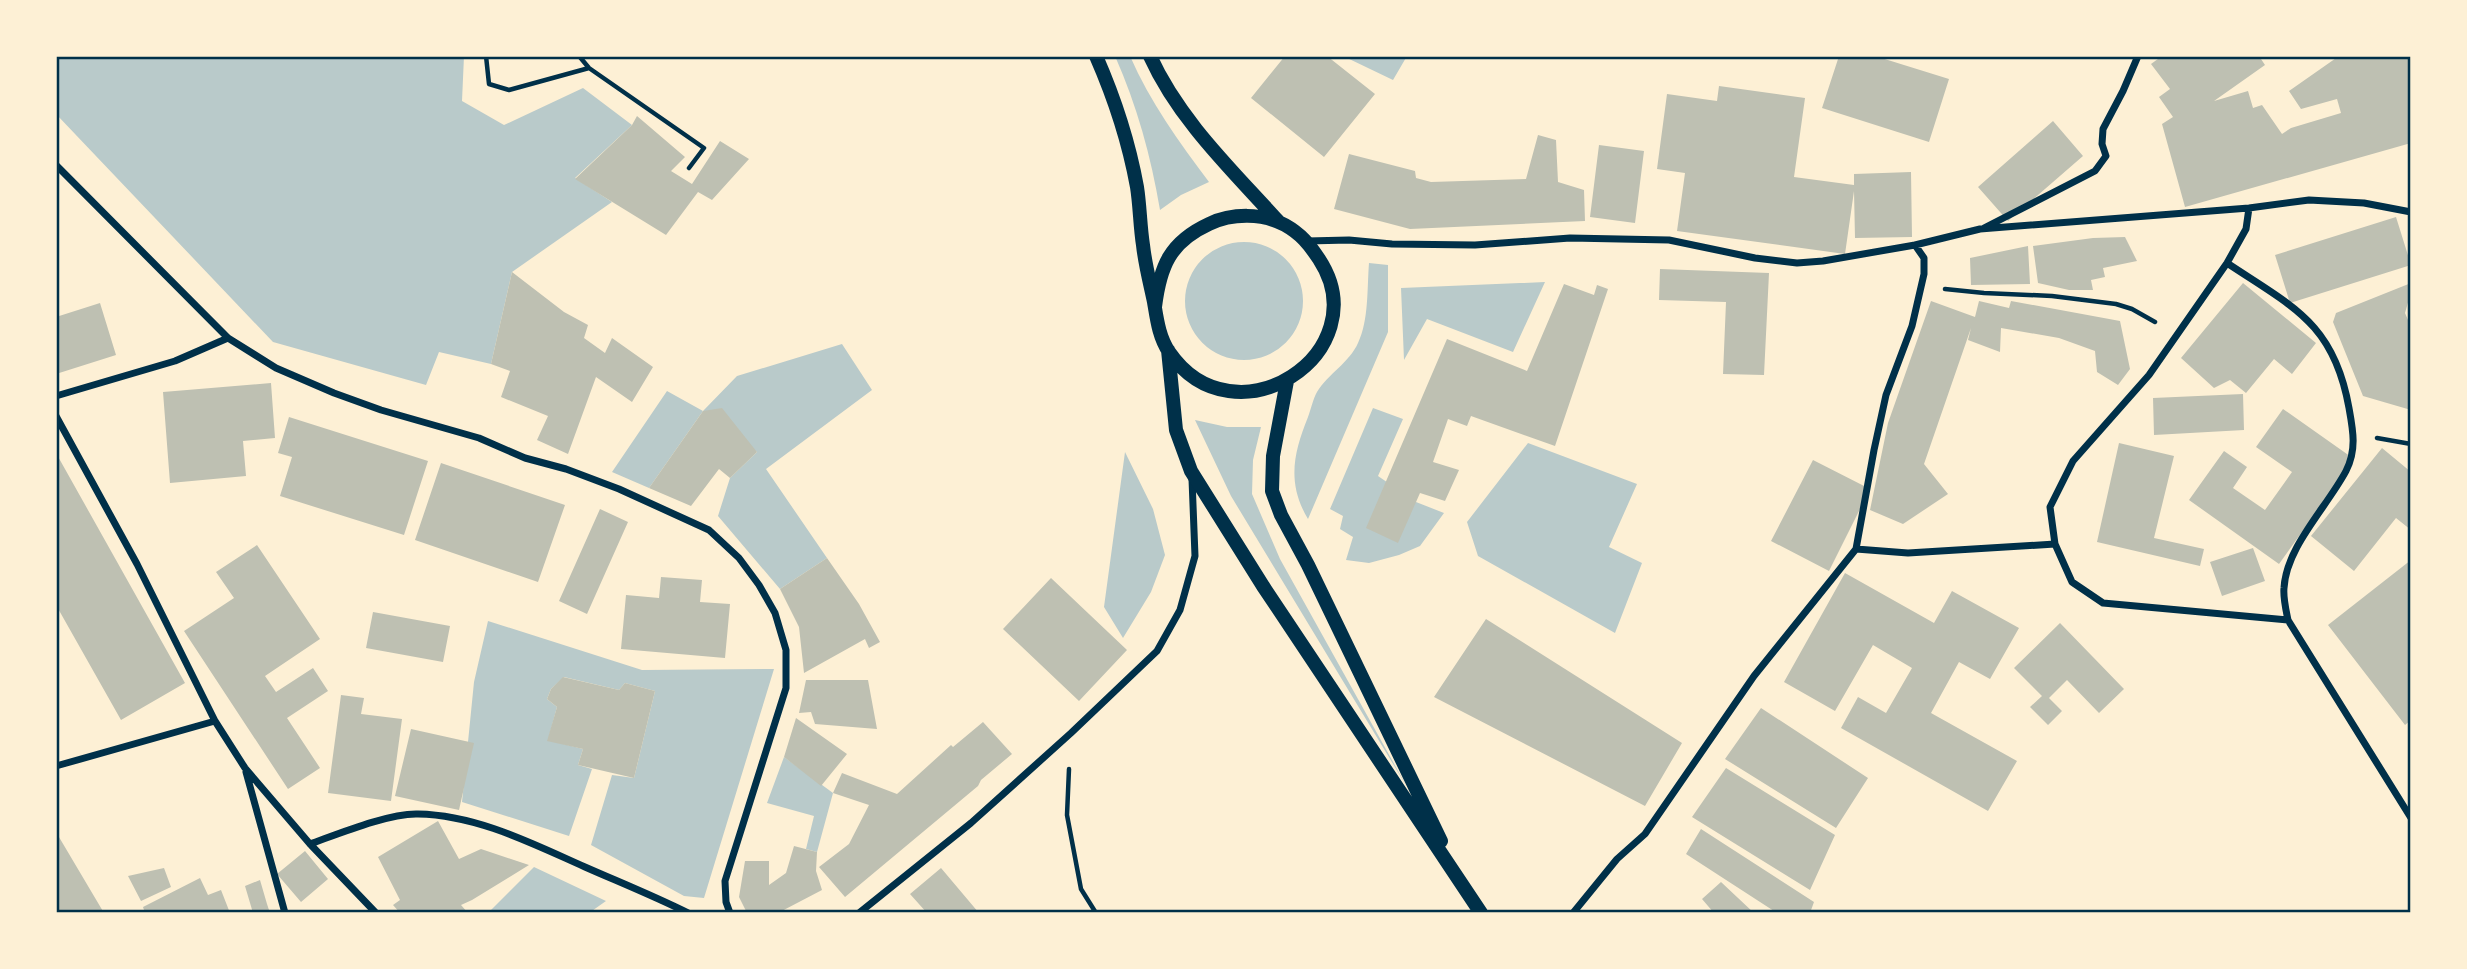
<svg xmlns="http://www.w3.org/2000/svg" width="2467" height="969" font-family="'PT Sans Narrow',sans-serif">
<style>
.green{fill:#b9caca}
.building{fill:#bec0b2}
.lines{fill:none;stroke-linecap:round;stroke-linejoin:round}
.path{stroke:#003049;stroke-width:4.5}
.minor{stroke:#003049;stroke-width:7}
.secondary{stroke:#003049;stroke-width:14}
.neatline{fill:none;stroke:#003049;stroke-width:2.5}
</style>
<rect width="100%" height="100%" fill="#fdf0d5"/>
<path class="green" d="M56 56H464L462 101 504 125 583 88 632 125 575 178 612 202 512 272 491 364 439 352 426 385 273 342 56 114Z
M1115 56H1130C1150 102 1179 142 1209 182L1181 195 1160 210C1151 156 1137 106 1115 56Z
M1343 56H1407L1393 80Z
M1185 301a59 59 0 1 1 118 0a59 59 0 1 1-118 0Z
M1369 263 1388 265V332L1308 519C1287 484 1293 454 1308 417 1311 409 1313 399 1317 392 1328 374 1349 363 1358 343 1369 320 1367 288 1369 263Z
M1545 282 1513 352 1427 319 1404 360 1401 288Z
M842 344 872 390 766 469 827 558 780 589 718 516 730 478 757 452 703 411 649 488 612 472 667 391 703 411 737 376Z
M1373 408 1403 419 1378 476 1416 502 1444 513 1420 546 1399 555 1369 563 1346 560 1353 537 1340 529 1343 516 1330 509Z
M1195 420 1227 427H1261L1253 460 1252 494 1280 559 1407 787 1231 496Z
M1528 443 1637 484 1609 547 1642 563 1615 633 1478 556 1467 522Z
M1125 452 1153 509 1165 555 1151 592 1123 638 1104 607Z
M488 621 642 670 774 669 704 898 684 896 591 845 612 775 634 778 655 691 625 683 619 690 564 677 551 689 547 699 557 707 548 740 583 749 578 765 592 769 569 836 462 802 474 682Z
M784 757 833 793 817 852 806 849 814 816 767 803Z
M534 867 606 901 589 913H488Z"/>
<path class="building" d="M1285 56H1327L1375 94 1324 157 1251 98Z
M1839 56H1875L1949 79 1929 142 1822 108Z
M2162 56H2259L2265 65 2214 101 2248 91 2253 108 2262 105 2282 134 2291 128 2341 113 2337 99 2301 109 2289 91 2339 56H2411V143L2185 207 2162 124 2173 117 2159 97 2170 89 2151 64Z
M1719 86 1805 98 1794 177 1854 185V174L1911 172 1912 237 1855 238 1854 191 1845 254 1677 231 1685 173 1657 169 1667 94 1717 101Z
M637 116 685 157 671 171 692 184 720 141 749 159 712 200 698 192 666 235 575 179 632 125Z
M2053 121 2083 156 2008 221 1978 187Z
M1538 135 1556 140 1558 182 1584 190 1585 221 1410 229 1334 209 1349 154 1415 171 1416 178 1431 182 1526 179Z
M1599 145 1644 151 1635 223 1590 217Z
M2396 217 2411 265 2290 303 2275 255Z
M2125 237 2137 261 2103 268 2105 277 2091 280 2093 290H2069L2038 283 2033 246 2093 238Z
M2028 246 2030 284 1971 285 1970 258Z
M1660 269 1769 273 1764 375 1723 374 1726 302 1659 300Z
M512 272 564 312 588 325 584 338 605 353 612 338 653 367 632 402 596 377 568 454 537 440 548 416 501 397 510 371 491 364Z
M2243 283 2316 343 2292 374 2274 359 2246 393 2230 380 2214 388 2181 358Z
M2411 283V292L2405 313 2411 327V410L2363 396 2333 322 2336 313Z
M1564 284 1594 295 1597 285 1608 289 1555 446 1471 416 1467 426 1448 419 1433 462 1459 470 1445 501 1420 493 1398 543 1366 528 1447 339 1527 371Z
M1931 301 1975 317 1979 301 2009 308 2011 301 2120 321 2130 369 2118 385 2097 372 2095 351 2059 338 2001 328 2000 352 1968 340 1971 328 1924 464 1948 494 1903 524 1870 510 1888 423Z
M100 303 116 355 56 374V317Z
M271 383 275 438 243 441 246 476 170 483 163 392Z
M2243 394 2244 430 2154 435 2153 398Z
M722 408 757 452 730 478 719 469 691 506 649 488 703 411Z
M2283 409 2354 459 2279 564 2189 500 2224 451 2247 467 2233 488 2265 510 2292 472 2256 447Z
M289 417 428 461 404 535 280 496 292 457 278 453Z
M2119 443 2174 456 2154 538 2204 549 2200 566 2097 542Z
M2382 448 2411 472V530L2396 518 2354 571 2311 536Z
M56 453 185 683 121 720 56 605Z
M1813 460 1870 489 1829 571 1771 541Z
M441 463 565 505 538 582 415 540Z
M600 509 628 522 587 614 559 601Z
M257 545 320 639 265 676 276 692 313 668 328 691 287 718 320 768 288 789 184 631 234 598 216 572Z
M2253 548 2265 581 2222 596 2210 562Z
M827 558 859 604 880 642 869 648 865 639 804 673 799 627 780 589Z
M2411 560V720L2405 725 2328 625Z
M1845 573 1934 623 1952 591 2019 628 1990 679 1959 662 1931 713 2017 761 1988 811 1841 728 1858 697 1886 713 1912 668 1873 645 1835 711 1784 682Z
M661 577 702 580 700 602 730 604 725 658 621 649 626 595 659 598Z
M1051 578 1127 650 1079 701 1003 629Z
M373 612 450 626 443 662 366 648Z
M1486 619 1682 743 1645 806 1434 697Z
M2060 623 2124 689 2099 713 2067 680 2049 698 2062 711 2048 725 2030 707 2042 696 2014 668Z
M563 677 619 690 625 683 655 691 634 778 578 765 583 749 547 741 557 707 547 699 551 689Z
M806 680H868L877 729 815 724 811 712 799 713Z
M341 695 364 698 361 714 402 719 391 801 328 793Z
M1761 708 1868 778 1836 828 1725 759Z
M796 718 847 754 821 786 784 757Z
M983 722 1012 754 981 780 978 786 845 897 819 867 849 844 869 805 833 793 842 773 897 794 951 745 953 747Z
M411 729 474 743 459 810 395 796Z
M1726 768 1835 835 1810 890 1692 817Z
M438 821 459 859 481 849 529 865 472 900 461 905 468 913H400L393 905 400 900 378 857Z
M1701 829 1814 902 1810 913H1777L1686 854Z
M56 832 104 913H56Z
M794 846 817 852 816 871 822 890 778 913H747L739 897 745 861H769V885L786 873Z
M305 851 328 879 301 902 277 874Z
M164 868 171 887 141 901 128 876Z
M941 868 979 913H927L910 894Z
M200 878 208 895 221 890 230 913H145L143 907Z
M260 880 267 904 270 913H253L245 886Z
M1721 882 1754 913H1714L1702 899Z"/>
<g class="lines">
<path class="path" d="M486 56 489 84 509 90 589 68
M579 56 589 68 704 148 689 168
M1945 289 1984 293 2052 296 2116 304 2132 309 2155 322
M2377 438 2411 444
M1069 769 1067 815 1081 889 1096 913"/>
<path class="minor" d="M56 165 228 338 276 368 334 393 381 410 479 438 525 458 566 469 619 489 709 530 739 558 759 585 775 613 786 650V688L725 881 726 902 730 913
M2249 208 2246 229 2227 263 2149 375 2073 461 2050 507 2055 544 2072 582 2103 603 2288 620
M1984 228 2095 171 2106 156 2102 144 2103 129 2123 91 2138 56
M1307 241 1349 240 1392 244 1475 245 1570 238 1669 240 1755 258 1797 263 1823 261 1915 245 1980 229 2249 208 2309 200 2364 203 2411 212
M2227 263C2293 307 2334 323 2349 408 2353 430 2357 450 2346 471 2327 507 2286 547 2284 588 2283 598 2286 610 2288 620L2411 818
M56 396 175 361 228 338
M56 416 137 564 215 721 245 768 310 844 376 913
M1856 549 1908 553 2055 544
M56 766 215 721
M246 772 285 913
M310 844C338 834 389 813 418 814 477 815 533 844 585 867 619 882 654 896 688 913
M859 913 971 823 1071 733 1157 651 1180 610 1195 556 1192 479
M1573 913 1617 859 1645 834 1754 676 1856 549 1874 450 1886 395 1912 326 1924 274V258L1915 245"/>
<path class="secondary" d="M1096 56C1114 97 1129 143 1137 187 1140 206 1140 226 1143 245 1145 264 1150 283 1154 302 1157 320 1159 337 1169 352 1235 448 1380 352 1319 259 1309 244 1301 234 1285 225 1263 213 1232 213 1209 224 1170 242 1160 266 1155 307
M1150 56C1179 120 1232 170 1278 221
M1168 350 1176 430 1191 471 1263 586 1481 913
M1287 381 1273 456 1272 491 1281 515 1308 565 1441 841"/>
</g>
<rect width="2467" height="969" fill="none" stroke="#fdf0d5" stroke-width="116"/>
<rect x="58" y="58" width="2351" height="853" class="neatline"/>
</svg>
